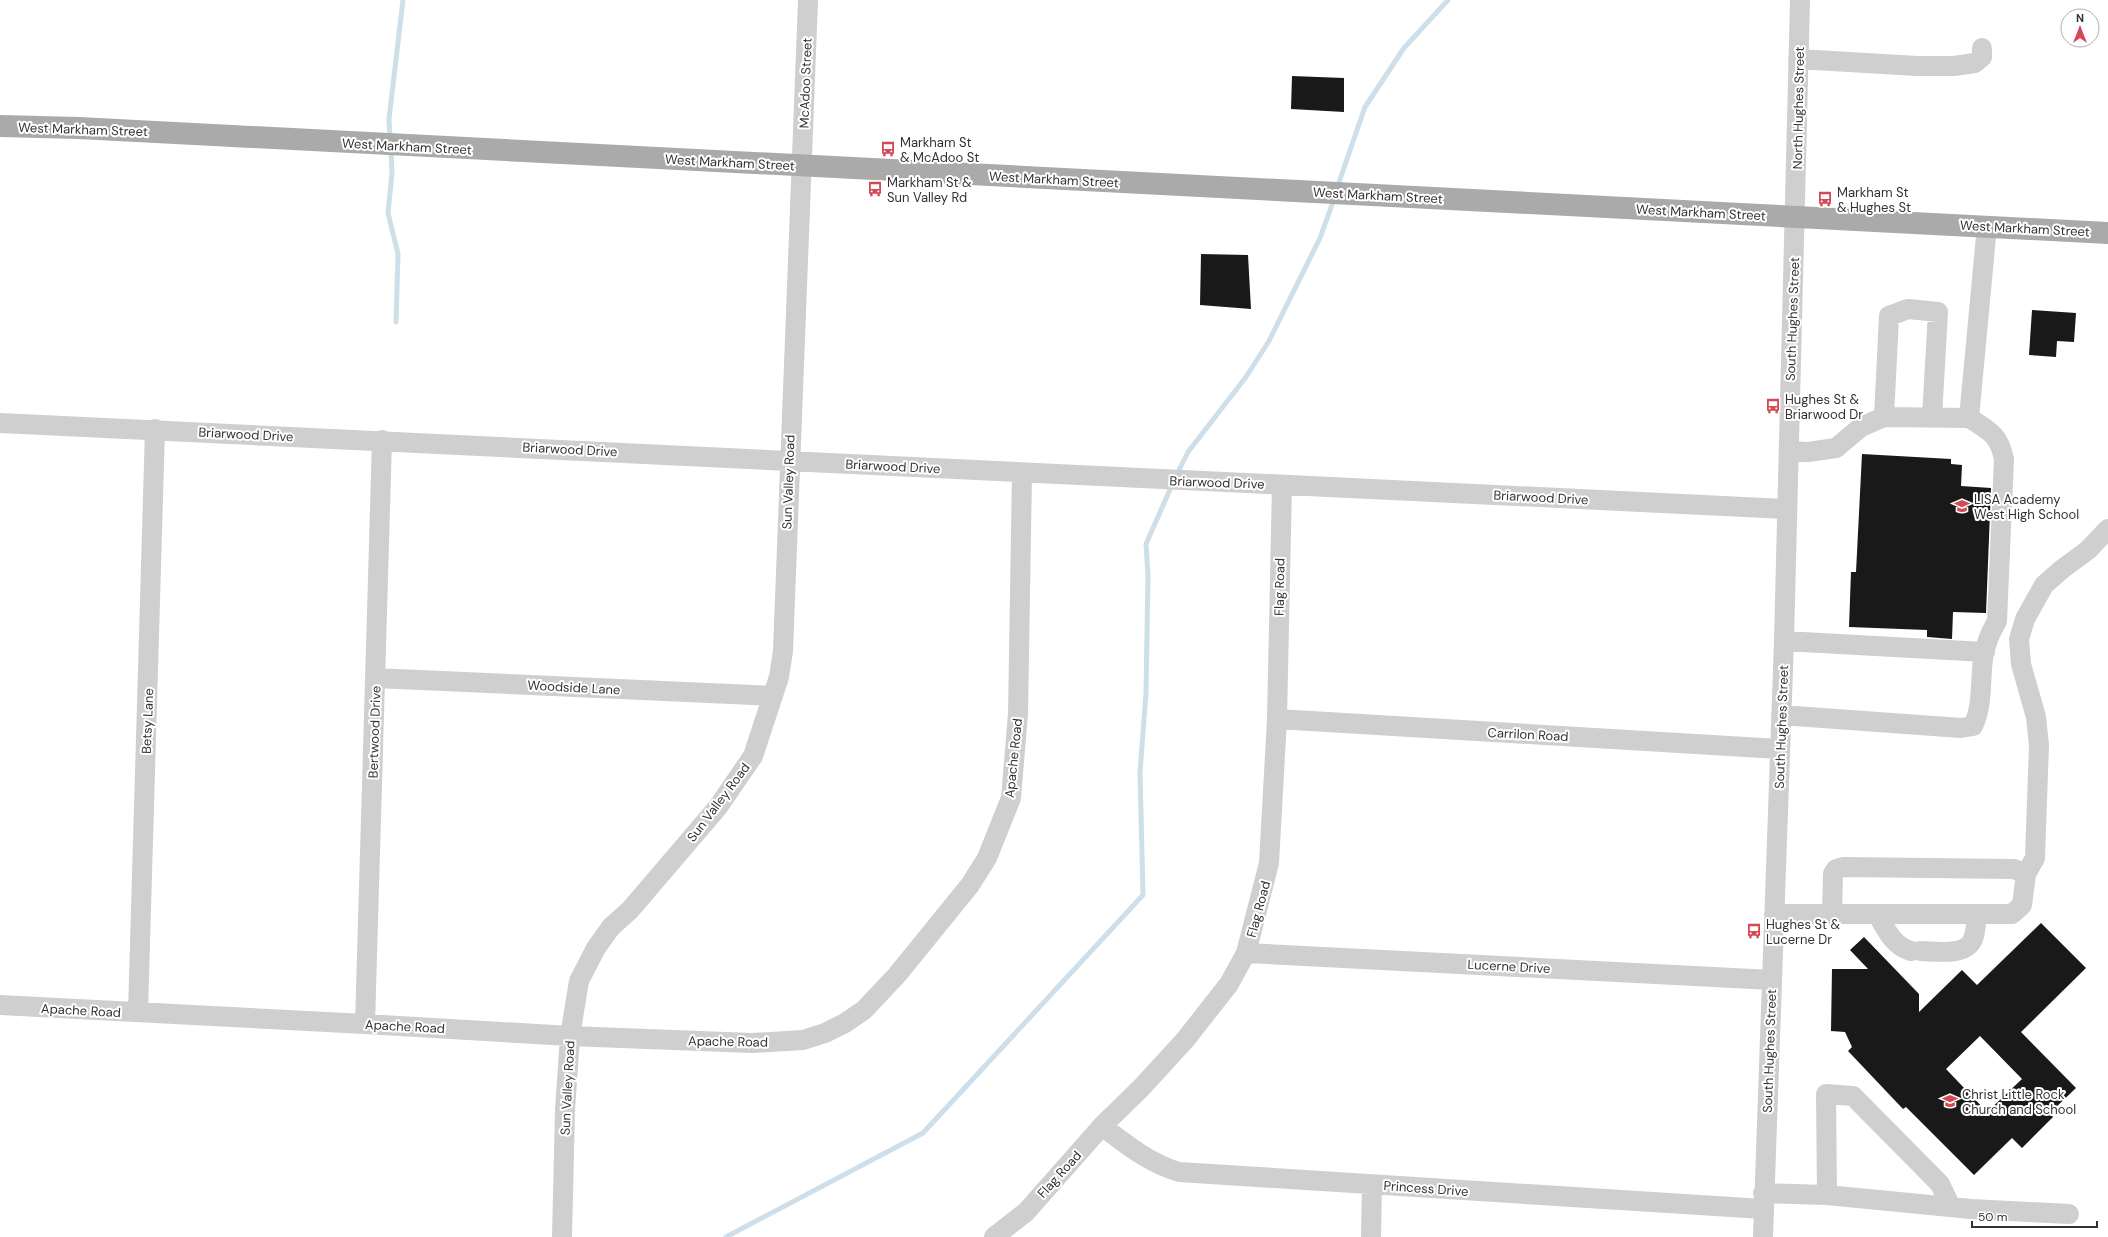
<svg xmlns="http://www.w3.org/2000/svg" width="2108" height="1237" font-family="'DM Sans',sans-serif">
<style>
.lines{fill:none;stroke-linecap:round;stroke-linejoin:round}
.stream{stroke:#cedfe9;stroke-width:5}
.building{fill:#191919;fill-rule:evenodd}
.minor{stroke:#cfcfcf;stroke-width:20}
.major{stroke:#aaa;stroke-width:22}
.labels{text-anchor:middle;stroke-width:4;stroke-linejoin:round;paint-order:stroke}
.street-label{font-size:13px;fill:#323232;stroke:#fff}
.poi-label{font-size:13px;fill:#323232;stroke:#fff;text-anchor:start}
</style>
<rect width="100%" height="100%" fill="#fff"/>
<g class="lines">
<path class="stream" d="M390 138 389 119 403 0
M391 150 392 173 388 213 398 254 396 322
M1337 188 1365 107 1404 48 1448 0
M1176 476 1188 452 1246 377 1269 341 1320 238 1334 199
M726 1237 923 1133 1143 895 1140 772 1146 693 1148 575 1146 544 1172 485"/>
</g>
<path class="building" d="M1292 76 1344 78V112L1291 109Z
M1201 254 1248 255 1251 309 1200 305Z
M2032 310 2076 313 2074 342 2057 341 2056 357 2029 355Z
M1862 454 1951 459V464L1962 465 1961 486 1991 488 1986 613 1953 612 1952 639 1927 637V630L1849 627 1851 572H1856Z
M2041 923 2086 968 2021 1032 2076 1088 2050 1113 2053 1117 2022 1148 2012 1138 1974 1175 1906 1107 1903 1109 1848 1051 1852 1047 1845 1032 1831 1031 1832 969H1868L1850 950 1864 937 1919 994V1012L1962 970 1977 985ZM1980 1036 2022 1079 1987 1112 1946 1069Z"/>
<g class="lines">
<path class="minor" d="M1798 59 1917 66H1954L1975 63 1982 57V48
M1884 417 1889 316 1908 309 1938 312 1932 417
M0 423 1787 509
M1789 451 1808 452 1836 448 1861 427 1884 417 1969 418 1987 226
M1784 641 1985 652
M375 678 773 696
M1781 715 1961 728 1973 726C1983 706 1980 681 1983 659 1985 645 1990 633 1997 621L2004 459C1999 435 1989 430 1969 418
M1277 719 1779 749
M2026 874 2035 858 2039 745 2036 717 2021 664 2019 639 2025 619 2044 585 2061 570 2088 550 2108 529
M1774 914C1854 914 1933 914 2012 914L2022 905 2026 874 2014 869 1843 867 1836 869 1833 874 1832 914
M1877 914C1886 929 1893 946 1911 951
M1920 951C1935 951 1966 957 1973 939 1976 932 1976 922 1977 914
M1246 953 1772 980
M0 1005 365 1024 570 1036 752 1043 803 1040 825 1033 845 1023 864 1010 897 975 970 885 987 858 1011 798 1018 714 1022 473
M138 1012 155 429
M365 1024 382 440
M1102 1126C1127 1145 1149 1163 1179 1172L1763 1209
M1763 1193 1827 1195 1971 1209 2069 1214
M1827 1195 1826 1094 1853 1096 1940 1184 1951 1207
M562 1237 565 1110 570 1036 579 981 596 948 611 927 630 910 718 807 753 756 779 677 783 651 808 0
M994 1237 1026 1212 1102 1126 1141 1088 1185 1040 1229 984 1246 953 1269 863 1277 719 1282 485
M1371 1237 1372 1185
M1763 1237 1784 641 1800 0"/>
<path class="major" d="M0 126 79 128 2108 233"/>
</g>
<defs>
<g id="bus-bare" transform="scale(1.2)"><path d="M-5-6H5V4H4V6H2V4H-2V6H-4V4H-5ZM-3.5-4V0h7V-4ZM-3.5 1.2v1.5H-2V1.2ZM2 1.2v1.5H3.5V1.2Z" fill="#d54855" stroke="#fff" stroke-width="2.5" paint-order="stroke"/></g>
<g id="school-bare" transform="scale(1.2)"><path d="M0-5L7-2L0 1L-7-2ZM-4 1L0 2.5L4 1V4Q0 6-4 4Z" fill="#d54855" stroke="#fff" stroke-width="2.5" paint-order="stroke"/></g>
</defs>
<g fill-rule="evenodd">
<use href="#bus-bare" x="888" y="149"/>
<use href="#bus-bare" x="875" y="189"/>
<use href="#bus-bare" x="1825" y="199"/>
<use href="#bus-bare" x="1773" y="406"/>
<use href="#school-bare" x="1962" y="506"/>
<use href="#bus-bare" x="1754" y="931"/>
<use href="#school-bare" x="1950" y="1101"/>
</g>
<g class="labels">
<g class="street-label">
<text transform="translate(805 83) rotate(-88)" y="5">McAdoo Street</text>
<text transform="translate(1798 108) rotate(-89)" y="5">North Hughes Street</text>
<text transform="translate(83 129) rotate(2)" y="5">West Markham Street</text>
<text transform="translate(407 146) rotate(3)" y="5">West Markham Street</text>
<text transform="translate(730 162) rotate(3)" y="5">West Markham Street</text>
<text transform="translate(1054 179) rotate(3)" y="5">West Markham Street</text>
<text transform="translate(1378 195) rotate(3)" y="5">West Markham Street</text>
<text transform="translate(1701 212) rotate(3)" y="5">West Markham Street</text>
<text transform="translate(2025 228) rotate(3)" y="5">West Markham Street</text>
<text transform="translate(1792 319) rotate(-88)" y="5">South Hughes Street</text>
<text transform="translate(246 434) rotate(3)" y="5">Briarwood Drive</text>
<text transform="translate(570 449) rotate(3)" y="5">Briarwood Drive</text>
<text transform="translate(893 466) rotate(3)" y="5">Briarwood Drive</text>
<text transform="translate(788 482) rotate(-88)" y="5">Sun Valley Road</text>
<text transform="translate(1217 482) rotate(2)" y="5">Briarwood Drive</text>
<text transform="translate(1541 497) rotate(3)" y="5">Briarwood Drive</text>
<text transform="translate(1279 587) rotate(-89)" y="5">Flag Road</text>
<text transform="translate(574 687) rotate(3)" y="5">Woodside Lane</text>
<text transform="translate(147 721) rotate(-88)" y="5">Betsy Lane</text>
<text transform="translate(1781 727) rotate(-88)" y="5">South Hughes Street</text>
<text transform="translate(374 732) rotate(-88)" y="5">Bertwood Drive</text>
<text transform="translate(1528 734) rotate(3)" y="5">Carrilon Road</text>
<text transform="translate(1013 758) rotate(-84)" y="5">Apache Road</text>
<text transform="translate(718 802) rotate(-53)" y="5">Sun Valley Road</text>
<text transform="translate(1258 909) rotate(-75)" y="5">Flag Road</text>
<text transform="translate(1509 966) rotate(3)" y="5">Lucerne Drive</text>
<text transform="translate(81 1010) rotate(3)" y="5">Apache Road</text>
<text transform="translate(405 1026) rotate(3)" y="5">Apache Road</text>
<text transform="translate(728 1041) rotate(1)" y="5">Apache Road</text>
<text transform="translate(1769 1051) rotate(-88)" y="5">South Hughes Street</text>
<text transform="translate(567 1088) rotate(-87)" y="5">Sun Valley Road</text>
<text transform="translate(1059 1174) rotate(-48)" y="5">Flag Road</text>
<text transform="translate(1426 1188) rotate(4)" y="5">Princess Drive</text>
</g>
<g class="poi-label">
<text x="900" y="147">Markham St<tspan x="900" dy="15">&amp; McAdoo St</tspan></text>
<text x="887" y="187">Markham St &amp;<tspan x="887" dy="15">Sun Valley Rd</tspan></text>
<text x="1837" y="197">Markham St<tspan x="1837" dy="15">&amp; Hughes St</tspan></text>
<text x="1785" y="404">Hughes St &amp;<tspan x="1785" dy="15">Briarwood Dr</tspan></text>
<text x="1974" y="504">LISA Academy<tspan x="1974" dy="15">West High School</tspan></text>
<text x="1766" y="929">Hughes St &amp;<tspan x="1766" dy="15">Lucerne Dr</tspan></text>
<text x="1962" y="1099">Christ Little Rock<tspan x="1962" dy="15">Church and School</tspan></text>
</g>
</g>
<g transform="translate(2080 28)"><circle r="19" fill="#ffffff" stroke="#adadad"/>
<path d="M0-3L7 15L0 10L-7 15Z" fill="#d54855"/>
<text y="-6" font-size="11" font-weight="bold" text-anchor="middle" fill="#323232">N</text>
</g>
<path d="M1972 1221v6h125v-6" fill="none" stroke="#323232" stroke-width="2"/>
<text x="1978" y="1221" font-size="12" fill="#323232" stroke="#ffffff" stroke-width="3" paint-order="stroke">50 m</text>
</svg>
